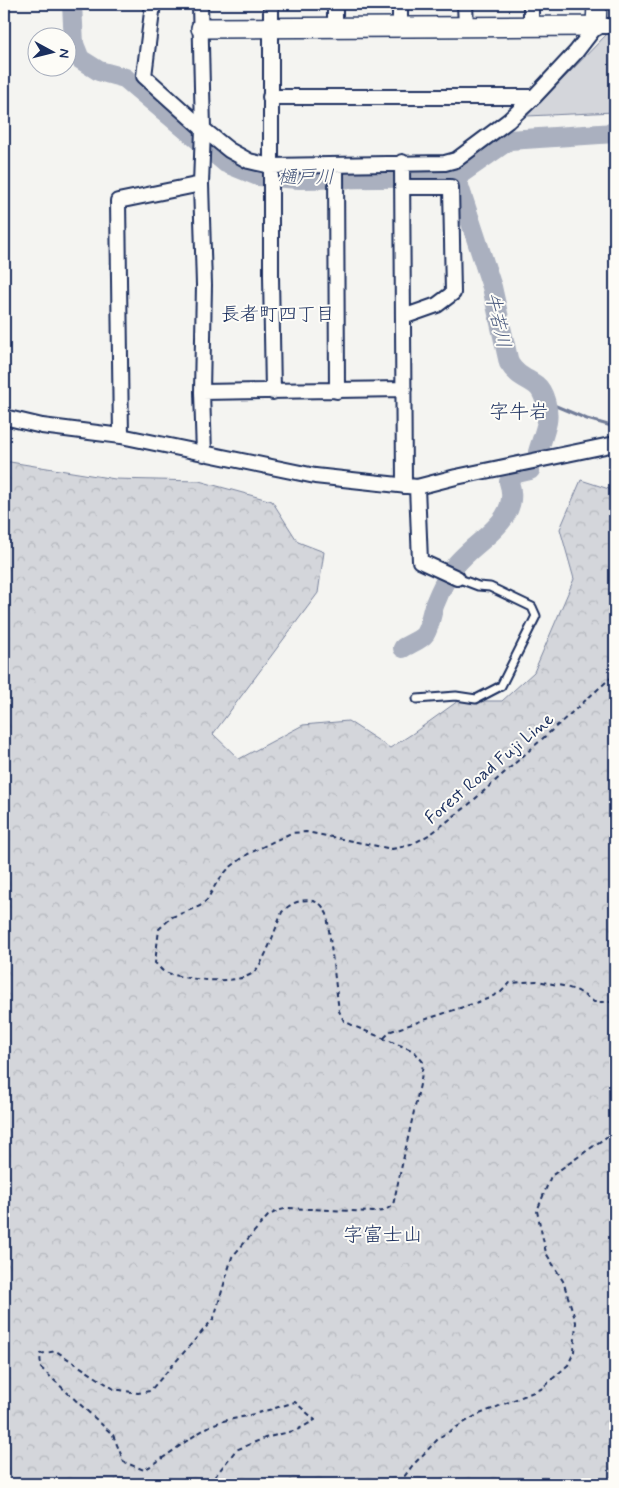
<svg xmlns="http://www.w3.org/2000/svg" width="619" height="1488" font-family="Mynerve,'Klee One',sans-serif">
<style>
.forest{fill:url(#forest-crowns);stroke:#78829c}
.green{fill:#d4d6db;stroke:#78829c}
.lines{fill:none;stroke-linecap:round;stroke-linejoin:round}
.stream{stroke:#717c98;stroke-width:3}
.river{stroke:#aab0bf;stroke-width:20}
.lane-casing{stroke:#1b2f5e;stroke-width:11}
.street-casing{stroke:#1b2f5e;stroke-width:18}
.secondary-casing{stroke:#1b2f5e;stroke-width:22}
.path{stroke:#1b2f5e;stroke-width:2;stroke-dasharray:5 4;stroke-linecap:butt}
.lane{stroke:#fdfcf7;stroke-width:7}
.street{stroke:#fdfcf7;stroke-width:14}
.secondary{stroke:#fdfcf7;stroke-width:19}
.labels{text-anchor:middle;stroke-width:4;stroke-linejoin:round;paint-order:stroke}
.street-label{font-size:18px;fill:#1b2f5e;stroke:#fdfcf7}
.water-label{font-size:19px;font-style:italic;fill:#46567b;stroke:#fdfcf7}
.neighbourhood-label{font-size:19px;fill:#1b2f5e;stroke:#fdfcf7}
.quarter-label{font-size:20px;fill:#1b2f5e;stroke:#fdfcf7}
</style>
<defs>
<pattern id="forest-crowns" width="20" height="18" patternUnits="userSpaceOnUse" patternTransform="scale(1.25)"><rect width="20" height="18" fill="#d4d6db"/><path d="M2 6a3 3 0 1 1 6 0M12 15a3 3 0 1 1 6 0" fill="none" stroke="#b5b8be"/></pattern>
</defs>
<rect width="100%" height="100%" fill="#f4f4f1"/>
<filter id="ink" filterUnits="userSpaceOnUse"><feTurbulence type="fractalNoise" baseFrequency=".02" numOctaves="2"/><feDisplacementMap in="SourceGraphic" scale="10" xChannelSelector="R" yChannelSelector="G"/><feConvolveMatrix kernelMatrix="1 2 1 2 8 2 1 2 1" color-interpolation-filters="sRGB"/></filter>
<g filter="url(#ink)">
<path class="forest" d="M4 461 115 479 199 481 272 501 298 542 324 552 318 593 213 734 239 759 303 725 348 721 390 748 412 734 458 701H502L534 672 574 579 560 529 581 480 615 491V1484H4Z"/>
<path class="green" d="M609 32H615V112L527 116Z"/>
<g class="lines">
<path class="stream" d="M544 401 587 419 615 427"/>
<path class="river" d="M72 4 74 44 80 59 99 71 125 78 226 163 258 176 299 179 456 177 509 140 615 133
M456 177 492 287 509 363C516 375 526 378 536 385 545 392 549 412 547 422 545 432 541 442 538 452
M403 648C409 644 421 640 425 634 431 624 431 611 436 601 440 591 446 579 452 570 470 542 523 523 509 482L513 474 530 470"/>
<g class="lane-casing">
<path id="lane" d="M417 699 456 696 476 699 501 686 536 616 532 607 490 587 478 586 457 578"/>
</g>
<g class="street-casing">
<path id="street" d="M153 4 144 76 203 129 229 150 249 161 271 166 445 163 456 160 508 121 534 97 576 52 596 26H615
M200 4 203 129 201 184 204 285 202 392 204 454
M271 4V276L273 392
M335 4V27
M465 4 466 27
M400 27V4
M531 27V4
M270 97H534
M402 162 404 486
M336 165 337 391
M402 187H451L453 293 437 305 403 317
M202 392 404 389
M4 417 42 426 121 436 315 476 417 487 456 477 615 444
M121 436 118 201 201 184
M417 487 420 561 457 578"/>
</g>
<g class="secondary-casing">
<path id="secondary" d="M201 28 596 26 597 4"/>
</g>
<path class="path" d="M384 1038 391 1031 487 999 501 992 510 983 537 981 563 986 578 991 594 1002H611L615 996
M209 1484 236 1450 265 1438 297 1430 315 1420 295 1402C279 1407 262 1412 246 1416 235 1419 223 1420 212 1425 188 1438 168 1456 144 1470L124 1462 113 1435 41 1368 40 1354 56 1351 114 1389 138 1393 150 1391 214 1318 232 1257 268 1216 277 1211 288 1208 373 1212 384 1211 393 1205 421 1080 423 1062 414 1051 356 1027 344 1021 339 1011 327 914C325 911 323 906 320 904 307 896 291 902 282 912 276 927 265 962 254 972 239 986 181 980 163 971 160 969 158 965 155 963L159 929 172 917 200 906 207 900 217 882 229 868 248 854 291 833 306 832 392 849 411 845 432 833 466 807 615 674
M399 1484 412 1466 440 1437 477 1415 541 1389 568 1365 574 1352 576 1322 563 1281 546 1253 537 1211 551 1176 615 1131"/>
<use href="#lane" class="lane"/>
<use href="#street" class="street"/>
<use href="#secondary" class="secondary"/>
</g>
</g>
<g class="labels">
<g class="street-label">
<text transform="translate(489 768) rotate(-40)" y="6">Forest Road Fuji Line</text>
</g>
<g class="water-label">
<text x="306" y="183">樋戸川</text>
<text transform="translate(499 320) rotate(77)" y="7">牛若川</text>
</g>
<g class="neighbourhood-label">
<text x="278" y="320">長者町四丁目</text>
</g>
<g class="quarter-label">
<text x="519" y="418">字牛岩</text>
<text x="383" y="1241">字富士山</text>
</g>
</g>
<rect width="619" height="1488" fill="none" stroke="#fdfcf7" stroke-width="20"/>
<rect x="10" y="10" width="599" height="1468" fill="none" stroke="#1b2f5e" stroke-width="2" filter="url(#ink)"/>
<g transform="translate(52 52) rotate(97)"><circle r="24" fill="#fdfcf7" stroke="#a3aaba"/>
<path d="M0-4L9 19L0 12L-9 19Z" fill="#1b2f5e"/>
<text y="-8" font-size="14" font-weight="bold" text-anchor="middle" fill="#1b2f5e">N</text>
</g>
</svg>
